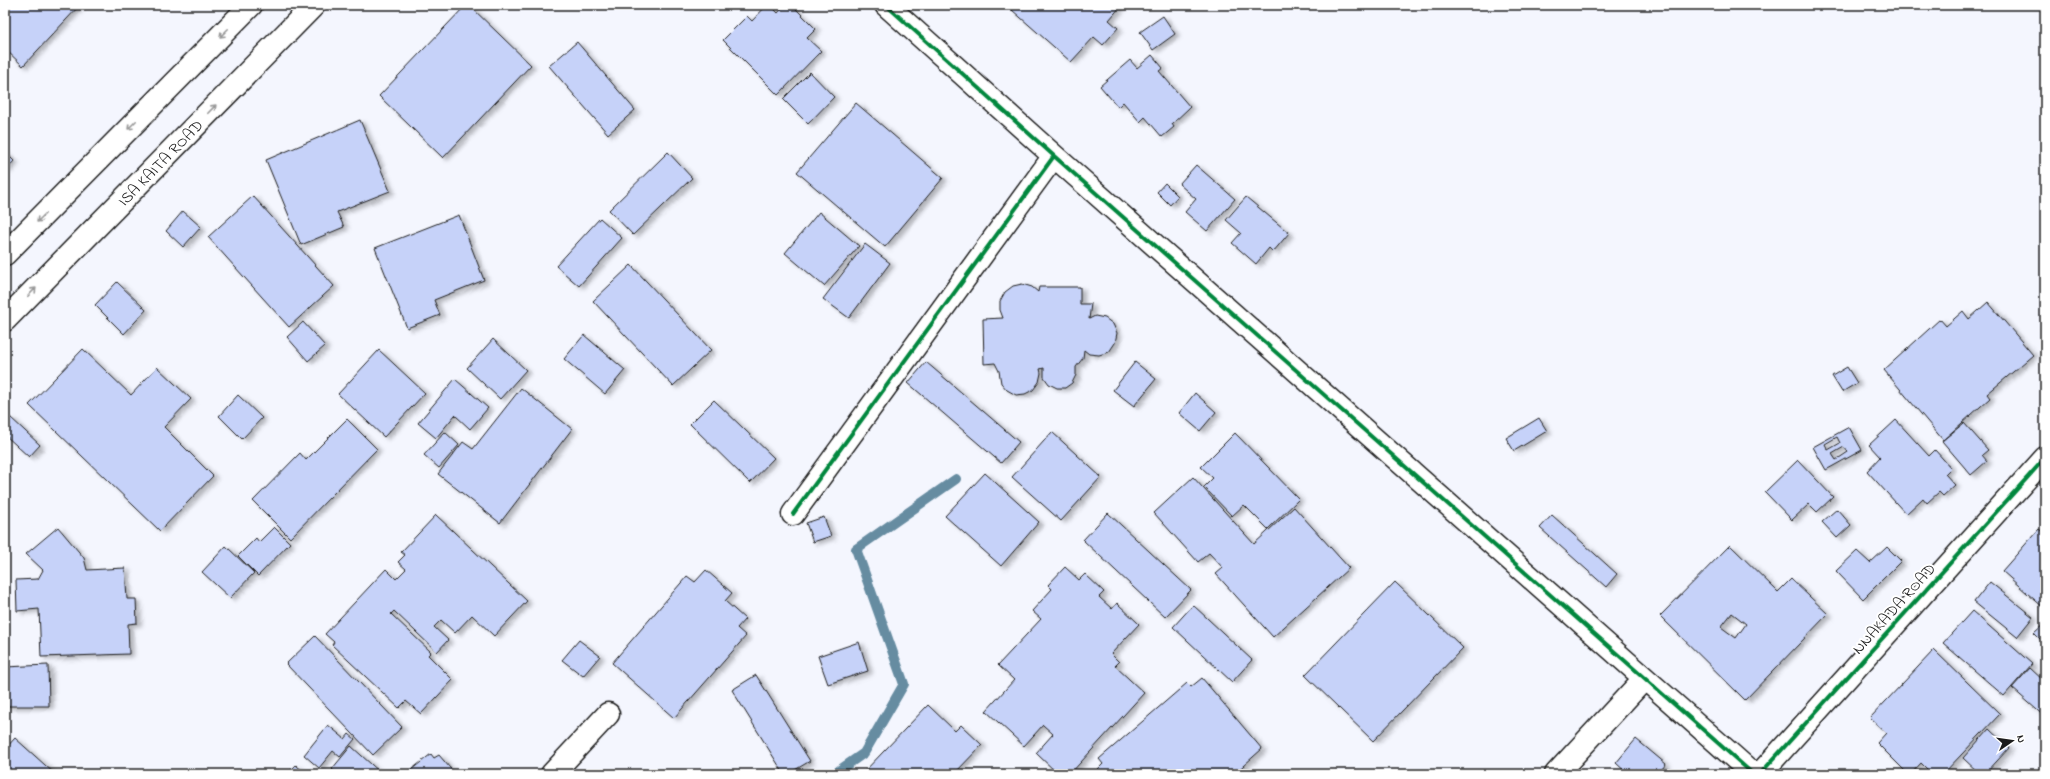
<svg xmlns="http://www.w3.org/2000/svg" width="2050" height="779" font-family="'Indie Flower',sans-serif">
<style>
.lines{fill:none;stroke-linecap:round;stroke-linejoin:round}
.stream{stroke:#668ca1;stroke-width:10}
.building{fill:#c6d2f9;stroke:#1c1c1c;fill-rule:evenodd;filter:url(#shadow)}
.minor-casing{stroke:#1c1c1c;stroke-width:25}
.primary-casing{stroke:#1c1c1c;stroke-width:25}
.minor{stroke:#fff;stroke-width:22}
.primary{stroke:#fff;stroke-width:22}
.cycleway-casing{stroke:#fff;stroke-width:6}
.cycleway{stroke:#00873e;stroke-width:4}
.oneway{stroke:#999}
.labels{text-anchor:middle;stroke-width:4;stroke-linejoin:round;paint-order:stroke}
.street-label{font-size:16px;fill:#1c1c1c;stroke:#fff}
</style>
<defs>
<filter id="shadow"><feDropShadow dx="4.5" dy="2.5" stdDeviation="2" flood-color="#0004"/></filter>
</defs>
<rect width="100%" height="100%" fill="#f4f6fe"/>
<filter id="ink" filterUnits="userSpaceOnUse"><feTurbulence type="fractalNoise" baseFrequency=".025" numOctaves="2"/><feDisplacementMap in="SourceGraphic" scale="8" xChannelSelector="R" yChannelSelector="G"/><feConvolveMatrix kernelMatrix="1 2 1 2 8 2 1 2 1" color-interpolation-filters="sRGB"/></filter>
<g filter="url(#ink)">
<g class="lines">
<path class="stream" d="M834 774 864 753 904 684 856 549 956 479"/>
</g>
<path class="building" d="M5 5H80L23 66 5 49Z
M466 5H469L531 65 443 158 379 96Z
M767 5H770L778 13 785 5H792L816 29 807 38 821 51 778 95 723 40 747 16 752 21Z
M1017 5H1120L1121 6 1109 20 1118 28 1103 45 1094 37 1071 62 1012 10Z
M1163 16 1175 34 1153 50 1140 32Z
M577 42 635 110 608 134 549 66Z
M1152 55 1163 68 1159 71 1190 107 1172 124 1174 127 1162 137 1145 117 1140 122 1123 102 1118 107 1100 86 1130 60 1137 68Z
M810 72 834 97 808 124 783 99Z
M856 103 943 178 885 247 797 172Z
M360 120 390 191 337 212 344 227 301 245 266 160Z
M5 152 14 161 5 171Z
M668 152 692 178 633 235 609 210Z
M1196 165 1235 199 1207 231 1185 212 1196 199 1179 184Z
M1165 183 1178 196 1170 205 1157 192Z
M253 196 334 286 289 327 208 237Z
M1246 197 1289 233 1273 252 1269 248 1256 264 1232 243 1241 233 1226 220Z
M183 211 201 227 183 247 166 231Z
M819 212 859 246 824 286 785 253Z
M459 215 484 280 434 300 440 315 407 328 375 248Z
M600 218 622 238 579 286 556 266Z
M865 244 890 263 849 318 823 299Z
M631 265 711 350 673 386 593 301Z
M117 282 146 310 124 334 95 305Z
M1022 284 1032 287 1038 292 1039 287H1080V304H1091L1089 319 1095 316 1105 318 1113 324 1117 333 1115 343 1109 352 1099 355 1089 354 1084 350 1083 358 1076 367V375L1072 383 1065 388H1057L1049 384 1044 377V368L1040 369 1041 373 1039 382 1033 390 1025 394 1016 395 1007 390 1001 383 999 371 995 363 984 364 983 319 1003 318 1000 310V301L1005 292 1013 286Z
M1988 302 2033 355 1987 394 1990 398 1943 440 1884 370 1940 319 1946 326 1963 311 1969 319Z
M303 322 325 346 308 361 287 337Z
M584 335 625 370 605 394 564 359Z
M493 339 526 370 500 399 467 368Z
M83 349 131 395 157 367 191 399 164 427 213 476 160 531 29 405Z
M379 350 425 393 384 437 338 394Z
M926 362 1019 442 1001 463 908 383Z
M1135 362 1156 379 1134 406 1113 390Z
M1847 367 1857 383 1842 392 1832 376Z
M455 379 488 408 470 429 455 415 436 438 418 423Z
M521 388 572 429 500 523 438 474 463 442 473 449Z
M1195 393 1216 412 1200 431 1179 413Z
M238 395 262 418 242 439 219 416Z
M714 400 774 458 750 483 690 424Z
M10 417 40 445 29 457 5 435V422Z
M1539 418 1547 431 1514 451 1506 438Z
M347 419 377 449 290 538 253 501 300 453 306 460Z
M1896 420 1929 456 1935 450 1951 468 1945 474 1955 485 1943 496 1939 492 1927 503 1923 498 1906 514 1867 471 1880 457 1869 445Z
M1964 423 1988 450 1982 455 1987 461 1971 475 1942 441Z
M1849 427 1862 450 1826 470 1813 447ZM1837 437 1840 443 1828 450 1825 444ZM1844 447 1848 452 1836 460 1832 454Z
M445 432 459 445 439 468 424 455Z
M1052 432 1101 477 1061 521 1012 477Z
M1235 433 1299 499 1268 529 1244 505 1232 516 1204 487 1213 478 1201 467Z
M1798 460 1833 497 1817 512 1809 504 1792 520 1765 492Z
M985 473 1039 522 1001 566 945 516Z
M1193 477 1254 544 1294 507 1349 568 1273 637 1216 574 1223 568 1209 553 1198 562 1154 513Z
M1837 509 1851 525 1837 538 1822 522Z
M1108 513 1191 590 1165 617 1083 540Z
M436 515 527 601 494 636 472 615 455 633 441 620 434 627 448 640 437 652 394 611 391 614 431 652 428 655 453 680 421 714 406 701 399 708 332 645 334 642 325 634 386 569 396 579 406 569 398 562 405 555 401 552Z
M1552 515 1617 574 1606 587 1540 528Z
M824 517 831 536 813 542 806 523Z
M58 527 84 558 87 570 125 568 127 599H136L137 623 128 624 129 654 41 657 39 609 17 611 16 580 38 579 43 570 26 554Z
M274 527 290 543 258 576 238 556 256 538 259 542Z
M2039 529 2045 534 2044 608 2002 571Z
M1730 545 1778 592 1791 579 1828 614 1745 700 1660 616ZM1732 613 1746 624 1736 638 1721 627Z
M226 546 254 573 230 598 202 572Z
M1887 547 1901 561 1863 599 1836 571 1857 551 1870 563Z
M1065 567 1079 580 1085 574 1104 592 1099 597 1112 609 1117 603 1139 624 1111 654 1119 662 1115 666 1144 693 1070 774H1058L1036 753 1053 734 1043 725 1024 746 986 711 1014 680 998 665 1041 619 1032 611 1052 589 1048 585Z
M706 570 732 593 725 601 745 619 737 628 746 636 674 718 612 663 687 576 695 582Z
M1395 582 1463 648 1373 741 1305 675Z
M1990 582 2033 617 2017 637 1974 602Z
M1193 605 1252 660 1232 682 1173 627Z
M1972 611 2032 664 2004 696 1943 643Z
M2045 623V644L2034 633Z
M315 636 402 727 373 755 286 664Z
M579 640 600 656 583 676 562 660Z
M859 642 868 671 828 684 818 656Z
M1934 650 2000 714 1943 774H1932L1921 763 1911 774H1908L1877 743 1886 733 1870 718Z
M48 665 49 706H5V667Z
M2030 668 2045 682V717L2012 688Z
M756 675 810 761 788 774H784L732 690Z
M1202 678 1262 749 1234 774H1093L1103 764 1099 759 1187 683 1191 687Z
M928 705 955 731 961 725 982 745 954 774H862Z
M328 725 345 739 349 734 355 739 340 757 333 751 319 768 304 755Z
M1989 729 2009 748 1985 774H1980L1963 758Z
M15 738 55 774H10L5 770V749Z
M1636 739 1666 764 1658 774H1628L1616 763Z
M351 746 382 774H337L332 769Z
M431 754 434 758 439 755 455 774H406Z
M296 765 306 774H287Z"/>
<g class="lines">
<g class="minor-casing">
<path id="minor" d="M886 5 1054 156 1753 774
M793 514 1054 156
M552 774 608 714
M1556 774 1644 679
M1760 774 2045 458"/>
</g>
<g class="primary-casing">
<g id="primary">
<path d="M5 254 251 5"/>
<path id="s1" d="M5 320 314 5"/>
</g>
</g>
<use href="#minor" class="minor"/>
<use href="#primary" class="primary"/>
<g class="cycleway-casing">
<path id="cycleway" d="M886 5 1054 156 1753 774
M793 514 1054 156
M1760 774 2045 458"/>
</g>
<use href="#cycleway" class="cycleway"/>
</g>
<defs><path id="oneway-shaft" d="M-6 0H5M1.5-3L5.5 0L1.5 3" fill="none" stroke-width="1.6" stroke-linecap="round" stroke-linejoin="round"/></defs>
<g class="oneway">
<use href="#oneway-shaft" transform="translate(224 33) rotate(135)"/>
<use href="#oneway-shaft" transform="translate(212 109) rotate(-46)"/>
<use href="#oneway-shaft" transform="translate(132 125) rotate(135)"/>
<use href="#oneway-shaft" transform="translate(41 218) rotate(135)"/>
<use href="#oneway-shaft" transform="translate(32 292) rotate(-46)"/>
</g>
</g>
<g class="labels">
<g class="street-label">
<text dy="6" stroke="none"><textPath href="#s1" startOffset="221">ISA KAITA ROAD</textPath></text>
<text transform="translate(1893 608) rotate(-48)" y="6">NNAKADA ROAD</text>
</g>
</g>
<rect width="2050" height="779" fill="none" stroke="#fff" stroke-width="20"/>
<rect x="10" y="10" width="2030" height="759" fill="none" stroke="#1c1c1c" stroke-width="1.5" filter="url(#ink)"/>
<g transform="translate(2012 741) rotate(77)" stroke="#ffffff" stroke-width="3" paint-order="stroke">
<path d="M0-3L7 15L0 10L-7 15Z" fill="#1c1c1c"/>
<text y="-6" font-size="11" font-weight="bold" text-anchor="middle" fill="#1c1c1c">N</text>
</g>
</svg>
